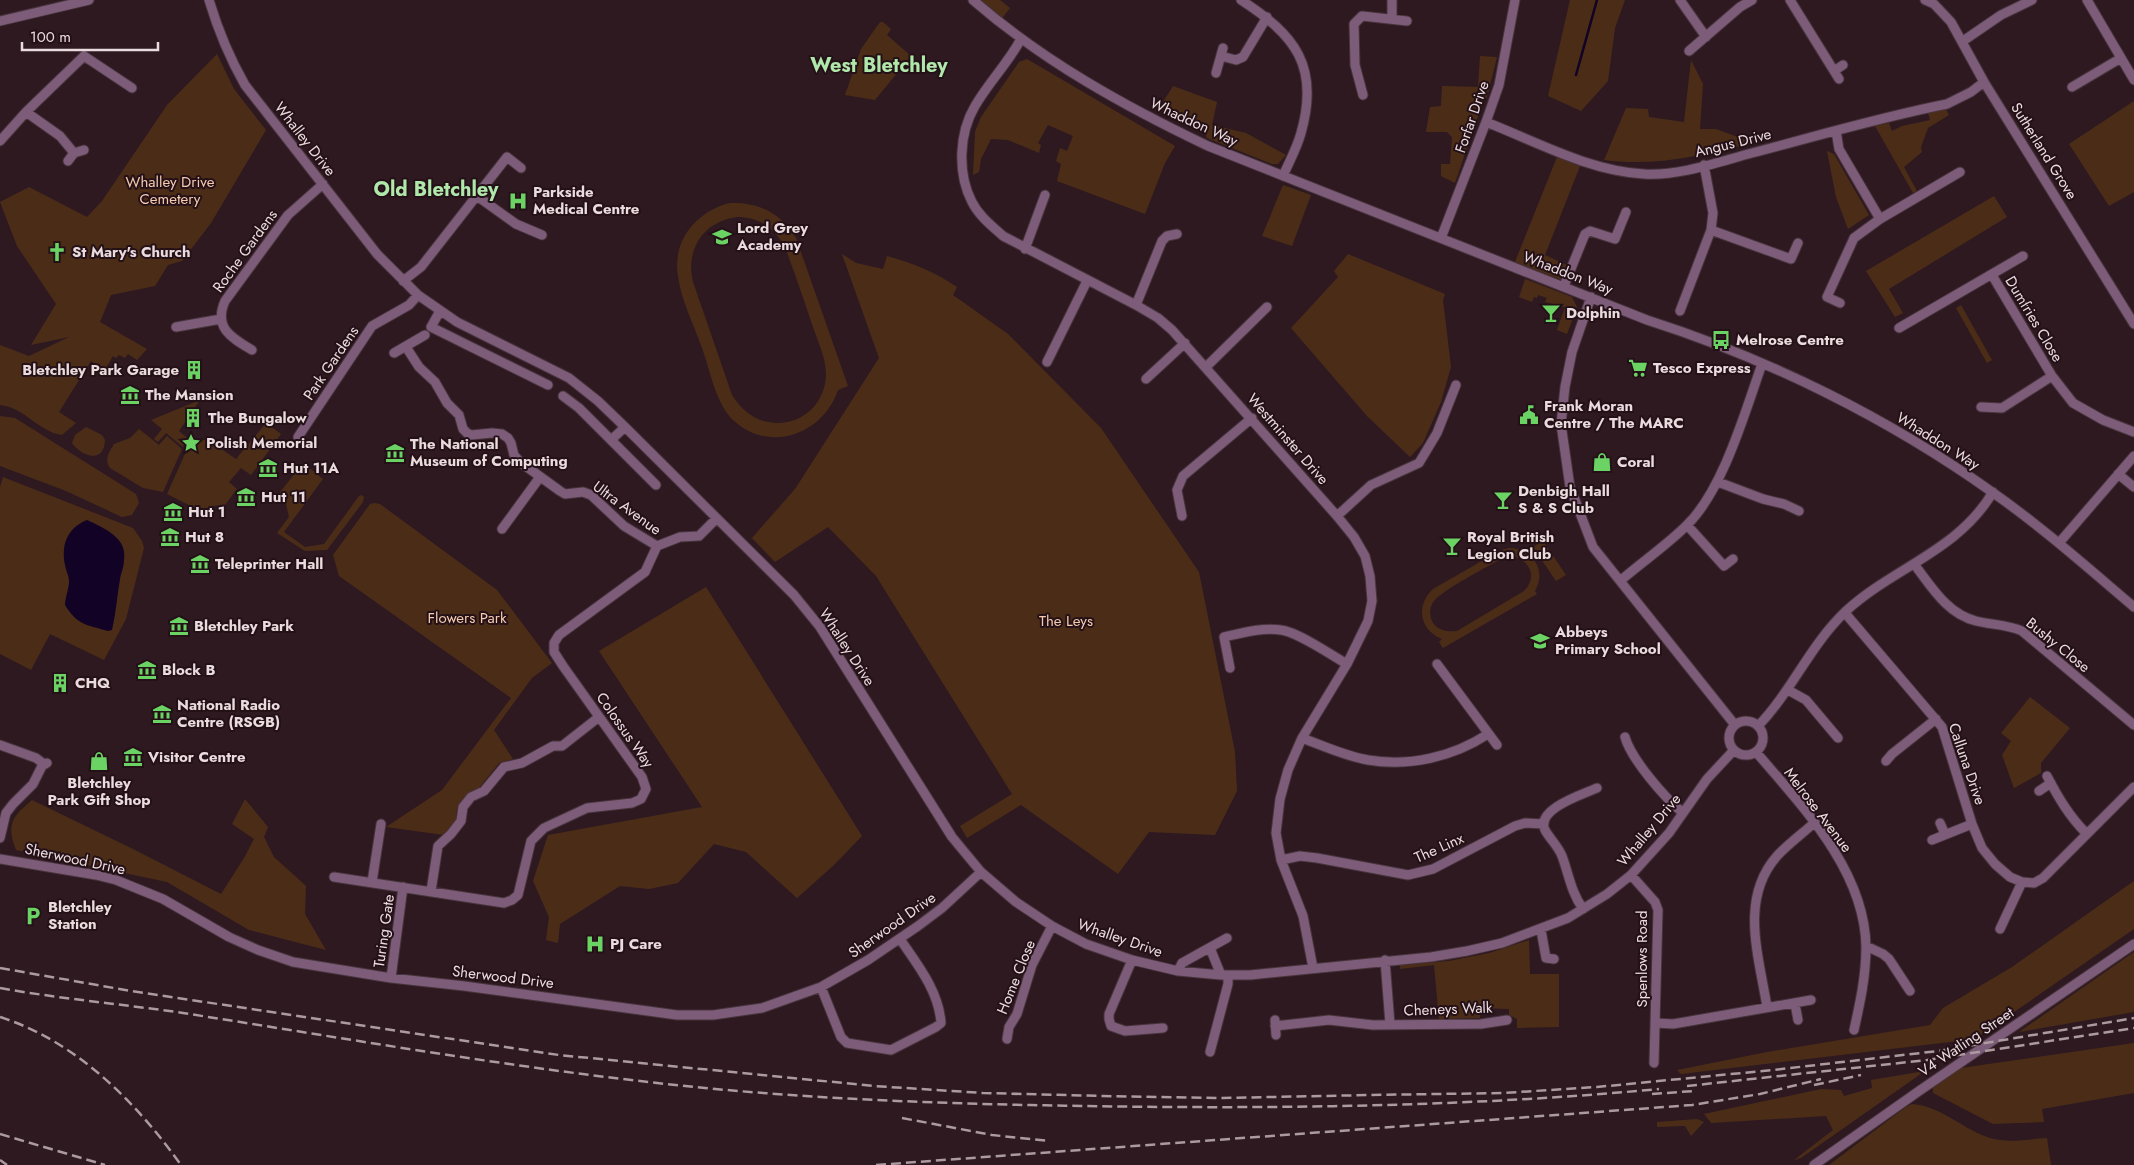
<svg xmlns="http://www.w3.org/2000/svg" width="2134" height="1165" font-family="Jost,sans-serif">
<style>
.green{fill:#4b2d17;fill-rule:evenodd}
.water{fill:#120225}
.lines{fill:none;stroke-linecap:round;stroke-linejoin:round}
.stream{stroke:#120225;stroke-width:2.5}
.minor-casing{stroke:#48343c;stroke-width:11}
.minor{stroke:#7c5c79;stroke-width:9}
.rail{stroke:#ab9a9f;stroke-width:2.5;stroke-dasharray:10 5;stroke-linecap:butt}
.labels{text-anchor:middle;stroke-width:4;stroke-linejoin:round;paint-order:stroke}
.street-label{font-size:15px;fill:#eadbdf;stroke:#241017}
.park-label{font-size:15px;fill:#f5cbaf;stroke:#241017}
.poi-label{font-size:15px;font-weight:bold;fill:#eadbdf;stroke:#241017;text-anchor:start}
.district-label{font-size:20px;font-weight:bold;fill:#b0e8ab;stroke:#241017}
</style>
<rect width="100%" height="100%" fill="#2e1921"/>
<path class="green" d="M980 0H1000L1010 8 1000 21 998 19V14Z
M1570 0H1625L1615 28 1608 81 1581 111 1548 96Z
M880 22H883L891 29 887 35 911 56 875 100 845 95 861 49Z
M217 54 234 89 266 130 211 223 182 261 168 265 155 286 111 295 100 322 147 349 137 360 128 354 125 358 119 355 116 358 113 356 105 370 91 361 59 412 76 423 62 435C39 432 24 407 0 405V345L29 356 69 337 31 345 56 304 17 246 0 202 29 187 87 217 102 201 167 105Z
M1480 56 1497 57 1487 97 1483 101 1455 183 1441 176V164H1450L1452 137 1447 132H1426L1430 107 1441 106 1442 86 1478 87Z
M1027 59 1175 146 1165 163 1145 214 1057 181 1061 164 1056 161 1060 148 1067 151 1073 136 1048 125 1038 143 1041 145 1039 153 1008 140 991 139 981 159 979 172 973 175 975 132 981 117 1019 62Z
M1691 60 1703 84 1700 129H1716L1754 143C1704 155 1656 167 1604 160L1626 108 1648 109 1649 117 1684 122Z
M1173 86 1217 102 1212 125 1246 133 1286 155 1278 164H1272L1207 138 1205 133 1158 110Z
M2134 101V192L2109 206 2069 144Z
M1945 108 1949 115 1928 128 1921 147 1922 152 1904 167 1917 191 1913 193 1875 126 1889 123 1892 131 1902 126 1930 120 1928 113Z
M1827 151 1834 154 1869 215 1848 229 1836 197Z
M1557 157 1580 166 1545 255 1567 265 1562 280 1515 262Z
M1283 185 1311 195 1292 246 1262 236Z
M1994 196 2007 217 1889 289 1903 313 1895 317 1866 271Z
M730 203C759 202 781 213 796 238L848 386 838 390C823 435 767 455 731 418 715 400 710 370 702 348 694 325 681 300 678 276 672 240 697 211 730 203ZM737 217C760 217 774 228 785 247 795 274 804 300 813 327 818 342 826 358 826 374 826 401 805 423 778 423 757 423 743 412 732 395L693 282C685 249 704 221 737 217Z
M842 254 856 263 883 269 887 256C913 263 935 272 957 287L953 295 1008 334 1101 428 1199 572 1235 752 1237 791 1215 835 1149 832 1118 874 1021 805 967 838 960 826 1012 794 876 576 828 527 775 562 752 538 795 489 879 358Z
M1348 254 1445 294 1443 300 1451 367 1441 402 1423 443 1410 457 1367 416 1291 328 1338 277 1334 271Z
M1525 279 1572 297 1577 307 1567 334 1557 330 1565 307 1545 302 1547 298 1538 295 1537 298 1534 297 1532 302 1519 297Z
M1961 305 1992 360 1987 363 1956 308Z
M200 400 179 431 187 438 183 447 166 433 158 442 154 439 162 429 151 420Z
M0 416 15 418 136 494 139 503 132 515 122 517 66 491 0 466Z
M266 423 281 434 251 475 241 468 229 482 237 489 225 505 213 506 203 512 167 494 185 454 189 452 196 439 208 440 236 459Z
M86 427 102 435 105 440C104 464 82 457 72 443L75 435Z
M139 429 159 445 167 436 182 449 163 492 143 488 110 468C104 459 109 453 114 444L130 438Z
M303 463 323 479 284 532 305 547 324 544 359 496 362 495 364 497 363 502 327 550 305 551 277 533 289 517 286 504 277 496Z
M3 477 133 528 142 541 144 548 126 619 104 660 50 634 31 670 0 654V487Z
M375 503 380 504 497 590 552 663 532 678 494 730 513 759 499 763 479 788 462 801 457 809 456 820 444 835 386 827 442 790 511 698 339 576 333 555 370 504Z
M1543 541 1566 575 1556 581 1533 547Z
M1510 548C1533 550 1547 570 1535 591L1537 594 1443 648 1439 642 1442 639C1420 630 1415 606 1433 589L1501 550ZM1512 556C1530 560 1538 577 1524 591L1457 631C1448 632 1439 631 1433 623 1429 616 1429 607 1434 601 1442 590 1489 566 1503 558Z
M706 587 862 836 834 865 797 898 746 852 714 844 678 883 649 889 620 886 560 924 558 943 546 940 549 917 533 881 548 835 702 807 599 651Z
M2030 697 2070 728 2041 763V773L2014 788 2002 755 2011 741 2001 733Z
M245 799 268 827 264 837 274 857 306 886 305 914 326 950 249 930 167 882 16 850C6 824 12 817 32 800L133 849 221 894 244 858 254 839 232 824Z
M2134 881V929L1975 1039 1681 1074 1677 1070 1767 1052 1930 1025 1943 1008 2012 967Z
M1529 940 1530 974H1559V1027L1517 1028V1019L1509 1015V1009L1480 1008V1018L1439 1019 1434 965 1400 969V965L1449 961 1489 953Z
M2134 952V1012L2019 1032Z
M2134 1043V1093L2042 1109 2044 1122 1993 1124 1933 1093V1087L1961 1068Z
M1925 1071 1801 1158 1794 1160 1833 1130 1826 1116 1711 1123 1704 1114 1821 1089 1841 1090 1844 1096 1872 1088 1871 1080Z
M1912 1104C1945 1106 1968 1136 2000 1140 2015 1142 2032 1139 2047 1138L2051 1165H1829L1906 1107Z
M1697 1119 1704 1122 1691 1136 1685 1126 1657 1127V1122Z"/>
<path class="water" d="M87 520C104 528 128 538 124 560 124 567 121 573 120 579 117 596 116 613 112 630L108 631C87 625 77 625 65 605 65 597 69 589 69 581 69 576 66 571 65 565 61 545 67 528 87 520Z"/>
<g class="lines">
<path class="stream" d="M1576 75 1597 0"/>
<g class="minor-casing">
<path id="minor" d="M209 0C218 30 229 57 245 85L377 254 418 295 457 322 569 378 598 401 625 427 794 595 820 627 952 837 981 872 1016 902 1052 926 1086 944 1132 960 1178 971 1221 975H1250L1431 957 1467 951 1502 943 1568 918 1607 894 1631 875 1669 833 1707 779 1734 750
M973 0C1043 61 1124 106 1208 146L1647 320C1769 359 1888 418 1992 492 2042 527 2088 568 2134 607
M1241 0C1295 35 1320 66 1301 133 1297 148 1289 162 1283 176
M1392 0V19
M1680 0 1706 37
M1790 0 1839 79
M1925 0 1934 4 1951 22 1984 82 2134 324
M2087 0 2134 80
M0 21 89 0
M1021 39C1008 63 989 82 975 106 959 133 957 173 972 202 979 216 992 226 1003 236L1136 305 1158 318 1172 330 1337 516 1354 537 1365 556 1370 576 1372 601 1368 621 1347 664 1302 738 1288 770 1280 799 1276 833 1281 860 1303 916 1313 968
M1963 41 2001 15 2032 0
M1689 51 1740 7 1752 0
M1221 56 1236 60 1243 57 1267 17
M1834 71 1843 65
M1216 73 1223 48
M2072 87 2121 58
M1363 95 1355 65 1354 24 1362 16 1407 21
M26 112 60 136 74 153
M1486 122C1537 142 1589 171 1644 174 1680 176 1718 162 1752 153 1817 136 1881 117 1947 104L1971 92 1984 82
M1836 131 1839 149 1880 219
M0 141 26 112 84 56 132 88
M68 161 74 153 84 150
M477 196 516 224 542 235
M1711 230 1791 259 1798 243
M1441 238 1486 122 1499 85 1515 0
M1025 249 1045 195
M1992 275 2052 376 2073 403 2103 420 2134 432
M403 281 421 267 507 157 521 168
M1564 286 1585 234 1590 231 1615 239 1626 212
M1591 297 1572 352 1565 387 1561 424 1570 487 1593 547 1735 725
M1840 303 1827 297 1854 238 1880 219 1960 172
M1136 305 1162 241 1167 236 1177 234
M440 311 431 327 548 385
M1680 311 1711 230 1713 213 1704 165
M176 327 221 319
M1899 328 2023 256
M406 347 419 367 435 382 447 403 459 415 463 429 467 433 471 435 492 433 502 434 508 438 511 443 514 455 520 462 560 491 565 494 583 492 591 495 624 526 657 546 680 537 699 536 716 519
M252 350C232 338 213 328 225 301L288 215 323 184
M394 353 425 335
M1047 362 1087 281
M1207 366 1267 307
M1146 379 1185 343
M563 396 579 408 656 485
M1981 407 2002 408 2052 376
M298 437 372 326 409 305 418 295
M611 440 625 427
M2118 474 2134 487
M1718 482 1763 499 1784 504 1799 511
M1182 516 1177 490 1183 476 1252 418
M1337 516 1371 485 1419 463 1437 433 1456 385
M1687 525 1724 566 1733 559
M502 529 540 477
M2059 543 2134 456
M1914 564C1931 586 1947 614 1976 621 1992 625 2006 624 2022 631L2134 725
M1620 581C1642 562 1667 545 1687 525 1723 490 1745 412 1762 364
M1845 613 1942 727 1972 824 1982 848 1995 864 2010 877 2022 882 2034 883 2043 878 2134 787
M1437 664 1497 745
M1230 668 1224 637C1242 633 1262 627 1281 630 1298 632 1331 655 1347 664
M1788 690 1806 700 1838 738
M1729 738a17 17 0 1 1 34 0a17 17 0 1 1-34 0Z
M1758 726C1792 691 1810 645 1846 611 1894 567 1958 551 1993 492
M1625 737C1631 759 1665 798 1683 813
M1302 738C1324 746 1345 756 1368 760 1409 767 1453 757 1488 734
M0 745 36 758 44 764
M1756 752C1803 807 1865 871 1866 947 1866 976 1860 1003 1854 1030
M1886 761 1892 754 1936 719
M2047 776C2058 797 2069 816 2086 833
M2039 791 2051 783
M1940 823 1945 834
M0 838 6 813 13 804 33 784 42 766 47 763
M1932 840 1972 824
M0 859 96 875 116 880 163 899 229 937 258 950 293 962 391 978 464 986 677 1015H713L762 1008 821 987 868 960 918 926 942 908 981 872
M1281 860 1300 856 1317 858 1408 875 1433 869 1515 826 1525 823 1544 824
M1631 875 1655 902 1658 910 1654 1063
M334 877 504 903 512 900 518 895 531 841 544 828 587 808 632 803 641 799 646 789 642 777 563 666 554 652V643L559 635 645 572 657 546
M372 882 381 824
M431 891 438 846 451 834 461 821 463 807 471 797 484 791 504 767 522 763 553 746H562L599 717
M1583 909C1571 892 1569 875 1562 856 1558 846 1550 839 1545 830 1535 809 1584 794 1597 788
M2000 929 2022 882
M1541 930 1546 958 1554 959
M1866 946 1883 954 1889 959 1910 991
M1210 948 1221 975
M1132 960 1109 1014V1019L1111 1026 1125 1031 1163 1028
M1385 960 1390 1024
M1178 971 1182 963 1227 938
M391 978 403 887
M821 987 841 1037 847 1043 891 1050 936 1027 941 1023C939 991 917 964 900 939
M1795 1004 1798 1020
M1767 1007C1759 956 1739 899 1777 856 1788 844 1802 834 1814 823
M1275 1020 1276 1035
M1656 1023 1673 1024 1811 1000
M1275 1026 1329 1020 1373 1025 1481 1024 1507 1020
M1007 1039 1009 1027 1017 1014 1032 965 1052 926
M1210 1052 1228 984V975
M1814 1165 1919 1091 2134 944"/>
</g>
<use href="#minor" class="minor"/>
<path class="rail" d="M0 968 131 991 559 1055 874 1086 983 1093 1103 1096 1222 1098 1370 1095 1503 1093 1597 1087 1773 1070 1938 1051 2134 1018
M0 988C61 999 122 1004 183 1013 356 1040 530 1071 705 1088 830 1100 956 1104 1082 1106 1274 1109 1468 1107 1659 1089
M0 1017C76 1041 136 1102 181 1165
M1814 1085 1861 1075
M1687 1086 1927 1060 2134 1028
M1652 1094 1694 1091
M902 1118 992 1135 1049 1141
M0 1134 105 1165
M0 1160 7 1165
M876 1165 1692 1105 1760 1094 1821 1079"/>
</g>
<defs>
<g id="hospital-bare" transform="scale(1.5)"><path d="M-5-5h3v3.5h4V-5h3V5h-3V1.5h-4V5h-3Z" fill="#6ad364" stroke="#241017" stroke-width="2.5" paint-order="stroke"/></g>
<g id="school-bare" transform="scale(1.5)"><path d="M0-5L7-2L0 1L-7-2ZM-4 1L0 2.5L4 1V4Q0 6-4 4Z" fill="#6ad364" stroke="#241017" stroke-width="2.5" paint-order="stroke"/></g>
<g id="church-bare" transform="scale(1.5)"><path d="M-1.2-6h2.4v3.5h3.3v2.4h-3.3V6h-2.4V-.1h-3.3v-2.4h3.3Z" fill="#6ad364" stroke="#241017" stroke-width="2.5" paint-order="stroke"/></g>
<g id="bar-bare" transform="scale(1.5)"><path d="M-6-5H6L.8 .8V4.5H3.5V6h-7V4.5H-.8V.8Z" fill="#6ad364" stroke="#241017" stroke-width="2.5" paint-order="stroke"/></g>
<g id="bus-bare" transform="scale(1.5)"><path d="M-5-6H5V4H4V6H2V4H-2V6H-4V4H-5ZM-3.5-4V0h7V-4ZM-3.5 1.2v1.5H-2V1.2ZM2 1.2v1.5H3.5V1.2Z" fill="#6ad364" stroke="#241017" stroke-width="2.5" paint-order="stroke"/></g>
<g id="supermarket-bare" transform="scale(1.5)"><path d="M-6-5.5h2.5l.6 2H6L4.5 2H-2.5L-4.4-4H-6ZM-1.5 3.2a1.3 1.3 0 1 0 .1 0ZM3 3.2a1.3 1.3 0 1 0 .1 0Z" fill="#6ad364" stroke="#241017" stroke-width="2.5" paint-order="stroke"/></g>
<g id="building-bare" transform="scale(1.5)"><path d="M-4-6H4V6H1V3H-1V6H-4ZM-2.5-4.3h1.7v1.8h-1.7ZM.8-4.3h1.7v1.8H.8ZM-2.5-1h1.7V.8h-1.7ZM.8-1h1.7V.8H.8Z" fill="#6ad364" stroke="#241017" stroke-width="2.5" paint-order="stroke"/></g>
<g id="museum-bare" transform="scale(1.5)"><path d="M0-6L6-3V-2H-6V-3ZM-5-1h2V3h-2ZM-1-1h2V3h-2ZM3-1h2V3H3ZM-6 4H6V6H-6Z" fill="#6ad364" stroke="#241017" stroke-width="2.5" paint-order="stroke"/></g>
<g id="civic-bare" transform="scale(1.5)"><path d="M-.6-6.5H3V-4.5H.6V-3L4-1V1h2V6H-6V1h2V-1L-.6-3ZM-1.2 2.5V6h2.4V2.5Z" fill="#6ad364" stroke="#241017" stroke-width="2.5" paint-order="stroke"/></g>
<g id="sight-bare" transform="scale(1.5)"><path d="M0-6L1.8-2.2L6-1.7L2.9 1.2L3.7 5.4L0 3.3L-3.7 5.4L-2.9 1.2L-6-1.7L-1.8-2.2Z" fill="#6ad364" stroke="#241017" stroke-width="2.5" paint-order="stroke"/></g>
<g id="shop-bare" transform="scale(1.5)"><path d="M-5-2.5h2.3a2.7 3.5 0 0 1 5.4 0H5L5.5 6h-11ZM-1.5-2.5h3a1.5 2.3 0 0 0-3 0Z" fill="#6ad364" stroke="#241017" stroke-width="2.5" paint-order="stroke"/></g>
<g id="parking-bare" transform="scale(1.5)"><path d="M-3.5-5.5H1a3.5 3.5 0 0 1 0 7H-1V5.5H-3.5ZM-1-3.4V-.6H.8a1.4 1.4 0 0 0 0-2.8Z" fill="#6ad364" stroke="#241017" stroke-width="2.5" paint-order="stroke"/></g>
</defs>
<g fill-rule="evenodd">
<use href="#hospital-bare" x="518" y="201"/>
<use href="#school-bare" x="722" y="237"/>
<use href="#church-bare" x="57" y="252"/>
<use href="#bar-bare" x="1551" y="313"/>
<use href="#bus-bare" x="1721" y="340"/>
<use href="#supermarket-bare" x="1638" y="368"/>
<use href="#building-bare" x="194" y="370"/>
<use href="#museum-bare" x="130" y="395"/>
<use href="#civic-bare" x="1529" y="415"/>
<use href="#building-bare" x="193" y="418"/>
<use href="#sight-bare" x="191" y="443"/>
<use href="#museum-bare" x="395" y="453"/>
<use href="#shop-bare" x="1602" y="462"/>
<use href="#museum-bare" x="268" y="468"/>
<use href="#museum-bare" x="246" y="497"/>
<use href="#bar-bare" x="1503" y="500"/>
<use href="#museum-bare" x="173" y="512"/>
<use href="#museum-bare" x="170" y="537"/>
<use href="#bar-bare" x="1452" y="546"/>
<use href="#museum-bare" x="200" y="564"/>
<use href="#museum-bare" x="179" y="626"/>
<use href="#school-bare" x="1540" y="641"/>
<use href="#museum-bare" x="147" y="670"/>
<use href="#building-bare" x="60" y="683"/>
<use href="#museum-bare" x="162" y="714"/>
<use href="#museum-bare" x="133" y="757"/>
<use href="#shop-bare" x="99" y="761"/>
<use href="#parking-bare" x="33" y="916"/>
<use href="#hospital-bare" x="595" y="944"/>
</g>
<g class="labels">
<g class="street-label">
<text transform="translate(1472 117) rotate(-71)" y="5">Forfar Drive</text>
<text transform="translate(1194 122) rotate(25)" y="5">Whaddon Way</text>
<text transform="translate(305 139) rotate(52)" y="5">Whalley Drive</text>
<text transform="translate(1733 143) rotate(-14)" y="5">Angus Drive</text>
<text transform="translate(2044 151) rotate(58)" y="5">Sutherland Grove</text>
<text transform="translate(245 251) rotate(-54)" y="5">Roche Gardens</text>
<text transform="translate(1568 273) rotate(21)" y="5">Whaddon Way</text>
<text transform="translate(2034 319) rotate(59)" y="5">Dumfries Close</text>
<text transform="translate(331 363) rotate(-56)" y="5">Park Gardens</text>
<text transform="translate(1288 439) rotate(49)" y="5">Westminster Drive</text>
<text transform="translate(1938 441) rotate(32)" y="5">Whaddon Way</text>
<text transform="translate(627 508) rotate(36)" y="5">Ultra Avenue</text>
<text transform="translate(2058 645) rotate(39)" y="5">Bushy Close</text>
<text transform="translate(847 647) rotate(57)" y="5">Whalley Drive</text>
<text transform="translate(625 730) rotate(55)" y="5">Colossus Way</text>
<text transform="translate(1967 764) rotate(71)" y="5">Calluna Drive</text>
<text transform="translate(1818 810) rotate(53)" y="5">Melrose Avenue</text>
<text transform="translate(1649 830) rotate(-50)" y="5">Whalley Drive</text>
<text transform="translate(1439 848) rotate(-24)" y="5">The Linx</text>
<text transform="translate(75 859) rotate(12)" y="5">Sherwood Drive</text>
<text transform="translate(892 925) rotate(-35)" y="5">Sherwood Drive</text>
<text transform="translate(384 931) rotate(-82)" y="5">Turing Gate</text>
<text transform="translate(1120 938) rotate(19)" y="5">Whalley Drive</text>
<text transform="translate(1642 959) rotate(-90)" y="5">Spenlows Road</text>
<text transform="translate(503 977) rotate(7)" y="5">Sherwood Drive</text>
<text transform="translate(1016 977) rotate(-68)" y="5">Home Close</text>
<text transform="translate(1448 1009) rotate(-2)" y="5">Cheneys Walk</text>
<text transform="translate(1966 1042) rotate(-34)" y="5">V4 Watling Street</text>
</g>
<g class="park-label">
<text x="170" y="187">Whalley Drive<tspan x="170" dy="17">Cemetery</tspan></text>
<text x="467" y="623">Flowers Park</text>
<text x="1066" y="626">The Leys</text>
</g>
<g class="poi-label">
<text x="533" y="197">Parkside<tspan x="533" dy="17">Medical Centre</tspan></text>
<text x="737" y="233">Lord Grey<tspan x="737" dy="17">Academy</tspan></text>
<text x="72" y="257">St Mary's Church</text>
<text x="1566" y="318">Dolphin</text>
<text x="1736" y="345">Melrose Centre</text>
<text x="1653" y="373">Tesco Express</text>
<text x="179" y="375" text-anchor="end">Bletchley Park Garage</text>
<text x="145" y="400">The Mansion</text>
<text x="1544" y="411">Frank Moran<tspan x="1544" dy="17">Centre / The MARC</tspan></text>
<text x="208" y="423">The Bungalow</text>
<text x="206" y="448">Polish Memorial</text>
<text x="410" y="449">The National<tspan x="410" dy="17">Museum of Computing</tspan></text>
<text x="1617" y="467">Coral</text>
<text x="283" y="473">Hut 11A</text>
<text x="1518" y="496">Denbigh Hall<tspan x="1518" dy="17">S &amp; S Club</tspan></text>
<text x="261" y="502">Hut 11</text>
<text x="188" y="517">Hut 1</text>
<text x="185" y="542">Hut 8</text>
<text x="1467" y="542">Royal British<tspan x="1467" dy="17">Legion Club</tspan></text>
<text x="215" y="569">Teleprinter Hall</text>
<text x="194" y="631">Bletchley Park</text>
<text x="1555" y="637">Abbeys<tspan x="1555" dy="17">Primary School</tspan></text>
<text x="162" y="675">Block B</text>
<text x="75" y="688">CHQ</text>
<text x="177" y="710">National Radio<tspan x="177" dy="17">Centre (RSGB)</tspan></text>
<text x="148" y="762">Visitor Centre</text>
<text x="99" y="788" text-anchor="middle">Bletchley<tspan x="99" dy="17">Park Gift Shop</tspan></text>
<text x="48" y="912">Bletchley<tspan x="48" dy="17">Station</tspan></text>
<text x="610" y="949">PJ Care</text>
</g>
<g class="district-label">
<text x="879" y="72">West Bletchley</text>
<text x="436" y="196">Old Bletchley</text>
</g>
</g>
<path d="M22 42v8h136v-8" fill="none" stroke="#eadbdf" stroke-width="2.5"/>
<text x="30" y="42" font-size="15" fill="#eadbdf" stroke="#241017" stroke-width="4" paint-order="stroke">100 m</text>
</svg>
